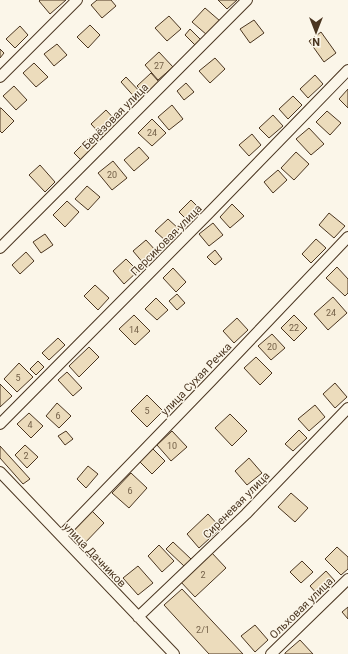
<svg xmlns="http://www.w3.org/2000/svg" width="348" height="654" font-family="Roboto,sans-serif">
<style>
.building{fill:#ecdcbc;stroke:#4a3520}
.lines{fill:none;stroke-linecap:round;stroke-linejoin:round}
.street-casing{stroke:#4a3520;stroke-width:12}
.street{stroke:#fbf6e9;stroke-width:10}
.labels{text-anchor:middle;stroke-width:3;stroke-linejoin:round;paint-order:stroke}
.number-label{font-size:9px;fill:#725f47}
.street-label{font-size:11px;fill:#4a3520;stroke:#fbf6e9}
</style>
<rect width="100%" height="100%" fill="#fbf6e9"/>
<path class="building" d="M40 0H66L50 14 39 1Z
M97 0H111L116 6 102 18 91 5Z
M218 0H237L227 9Z
M205 8 220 21 207 35 192 22Z
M169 16 181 29 167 41 155 28Z
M254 20 264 33 250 43 240 29Z
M90 25 100 35 88 48 77 37Z
M20 26 28 35 15 48 6 39Z
M190 29 201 40 195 45 185 35Z
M321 32 336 53 324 62 309 41Z
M57 44 67 55 54 66 44 54Z
M0 49 4 53 0 58Z
M159 52 173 67 158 80 145 65Z
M215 58 225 69 210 83 199 71Z
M34 63 48 77 36 87 23 73Z
M151 73 159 82 146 95 137 86Z
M315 75 323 84 308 98 300 89Z
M126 77 144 96 138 101 121 82Z
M186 83 194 92 184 100 177 91Z
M14 86 27 100 16 110 3 96Z
M348 89V108L339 99Z
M293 96 302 105 288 119 279 109Z
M172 105 183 119 169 130 158 117Z
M0 108H1L14 121 2 133 0 131Z
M106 110 118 123 103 137 91 124Z
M327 111 341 123 330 135 316 122Z
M273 115 283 126 269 138 259 128Z
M152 119 166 133 152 146 138 133Z
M309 128 324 144 311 155 296 139Z
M252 134 261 145 249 156 239 145Z
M90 137 96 144 81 160 74 153Z
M139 147 149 158 134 171 124 160Z
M296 152 309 164 294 180 281 168Z
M113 161 127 178 112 190 98 173Z
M40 165 55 182 45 192 29 175Z
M278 170 287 180 273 193 264 182Z
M87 186 100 197 88 210 75 199Z
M191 200 199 208 187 220 179 212Z
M67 201 79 212 65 227 53 215Z
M232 204 244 216 230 228 220 217Z
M329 213 345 226 334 238 319 225Z
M168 219 179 229 167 242 155 231Z
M213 223 223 235 209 246 199 234Z
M45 234 53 245 41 253 33 242Z
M316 239 326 248 311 263 302 254Z
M146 240 157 252 144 264 133 251Z
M215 250 222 259 215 265 207 257Z
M26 252 34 261 20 274 12 265Z
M126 259 138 271 124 284 113 271Z
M337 267 348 279V293L345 296 326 278Z
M173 268 186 282 176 292 163 278Z
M95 285 109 298 98 310 84 296Z
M177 294 185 303 177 310 169 301Z
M333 297 347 313 328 330 314 314Z
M156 298 168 310 157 320 145 309Z
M134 315 150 331 135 345 119 329Z
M294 315 307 328 294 341 281 328Z
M237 318 248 330 234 343 223 331Z
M272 334 285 348 271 360 258 346Z
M58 338 65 345 49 360 42 353Z
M89 347 99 357 79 377 69 366Z
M256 357 272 373 260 385 244 368Z
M38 361 44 367 36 375 30 369Z
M19 363 33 377 17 392 4 379Z
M67 372 82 388 73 396 58 380Z
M335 383 347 397 335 408 323 394Z
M0 384 12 396 0 407Z
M147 395 163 411 147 427 131 411Z
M57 403 71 416 59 428 46 416Z
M315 405 325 417 309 431 298 419Z
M29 413 43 426 31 438 17 424Z
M230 414 247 431 232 446 215 428Z
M299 430 307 438 293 451 285 444Z
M66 431 73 439 65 445 58 436Z
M172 431 187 447 171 461 157 445Z
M25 445 38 457 27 468 15 455Z
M0 446 30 479 23 484 0 458Z
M152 448 165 461 152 474 139 461Z
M249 458 262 473 247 485 235 471Z
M88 466 98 474 86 488 77 479Z
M131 473 147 488 129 508 112 493Z
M291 493 308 508 295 522 278 507Z
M91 510 104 523 81 547 68 535Z
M208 514 221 528 199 548 187 534Z
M173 542 191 559 184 566 166 549Z
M159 545 174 561 162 572 148 556Z
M337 547 348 557V569L341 575 325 559Z
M211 552 226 568 195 597 180 581Z
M302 561 313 572 301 583 290 572Z
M138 566 153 583 138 595 123 578Z
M326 571 335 581 319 596 310 586Z
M182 589 243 654H209L164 605Z
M348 607V619L342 612Z
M255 625 268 640 255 652 241 636Z
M300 640 313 654H285V653Z"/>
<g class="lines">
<g class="street-casing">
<path id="street" d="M0 77 77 0
M0 248 247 0
M0 424 208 214 348 70
M0 472 174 654
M61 536 211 381 348 237
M138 617 246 514 348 408
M271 654 348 579"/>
</g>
<use href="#street" class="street"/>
</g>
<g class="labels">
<g class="number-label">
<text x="159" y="69">27</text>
<text x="152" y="136">24</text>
<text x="112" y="178">20</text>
<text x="331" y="316">24</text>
<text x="294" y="331">22</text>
<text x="134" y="333">14</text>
<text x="272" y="350">20</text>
<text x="18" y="381">5</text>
<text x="147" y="414">5</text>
<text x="58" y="419">6</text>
<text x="30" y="428">4</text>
<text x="172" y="449">10</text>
<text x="26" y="459">2</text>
<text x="130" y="494">6</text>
<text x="203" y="578">2</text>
<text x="203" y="633">2/1</text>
</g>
<g class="street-label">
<text transform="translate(115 116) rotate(-45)" y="4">Берёзовая улица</text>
<text transform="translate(166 240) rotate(-45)" y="4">Персиковая улица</text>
<text transform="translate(196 379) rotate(-46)" y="4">улица Сухая Речка</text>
<text transform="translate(236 505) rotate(-45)" y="4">Сиреневая улица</text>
<text transform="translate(95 555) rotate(46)" y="4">улица Дачников</text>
<text transform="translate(301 608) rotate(-44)" y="4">Ольховая улица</text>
</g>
</g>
<g transform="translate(316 32) rotate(180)" stroke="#fbf6e9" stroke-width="3" paint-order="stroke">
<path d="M0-3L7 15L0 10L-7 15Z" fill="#4a3520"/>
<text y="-6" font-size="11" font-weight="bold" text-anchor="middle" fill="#4a3520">N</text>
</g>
</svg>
